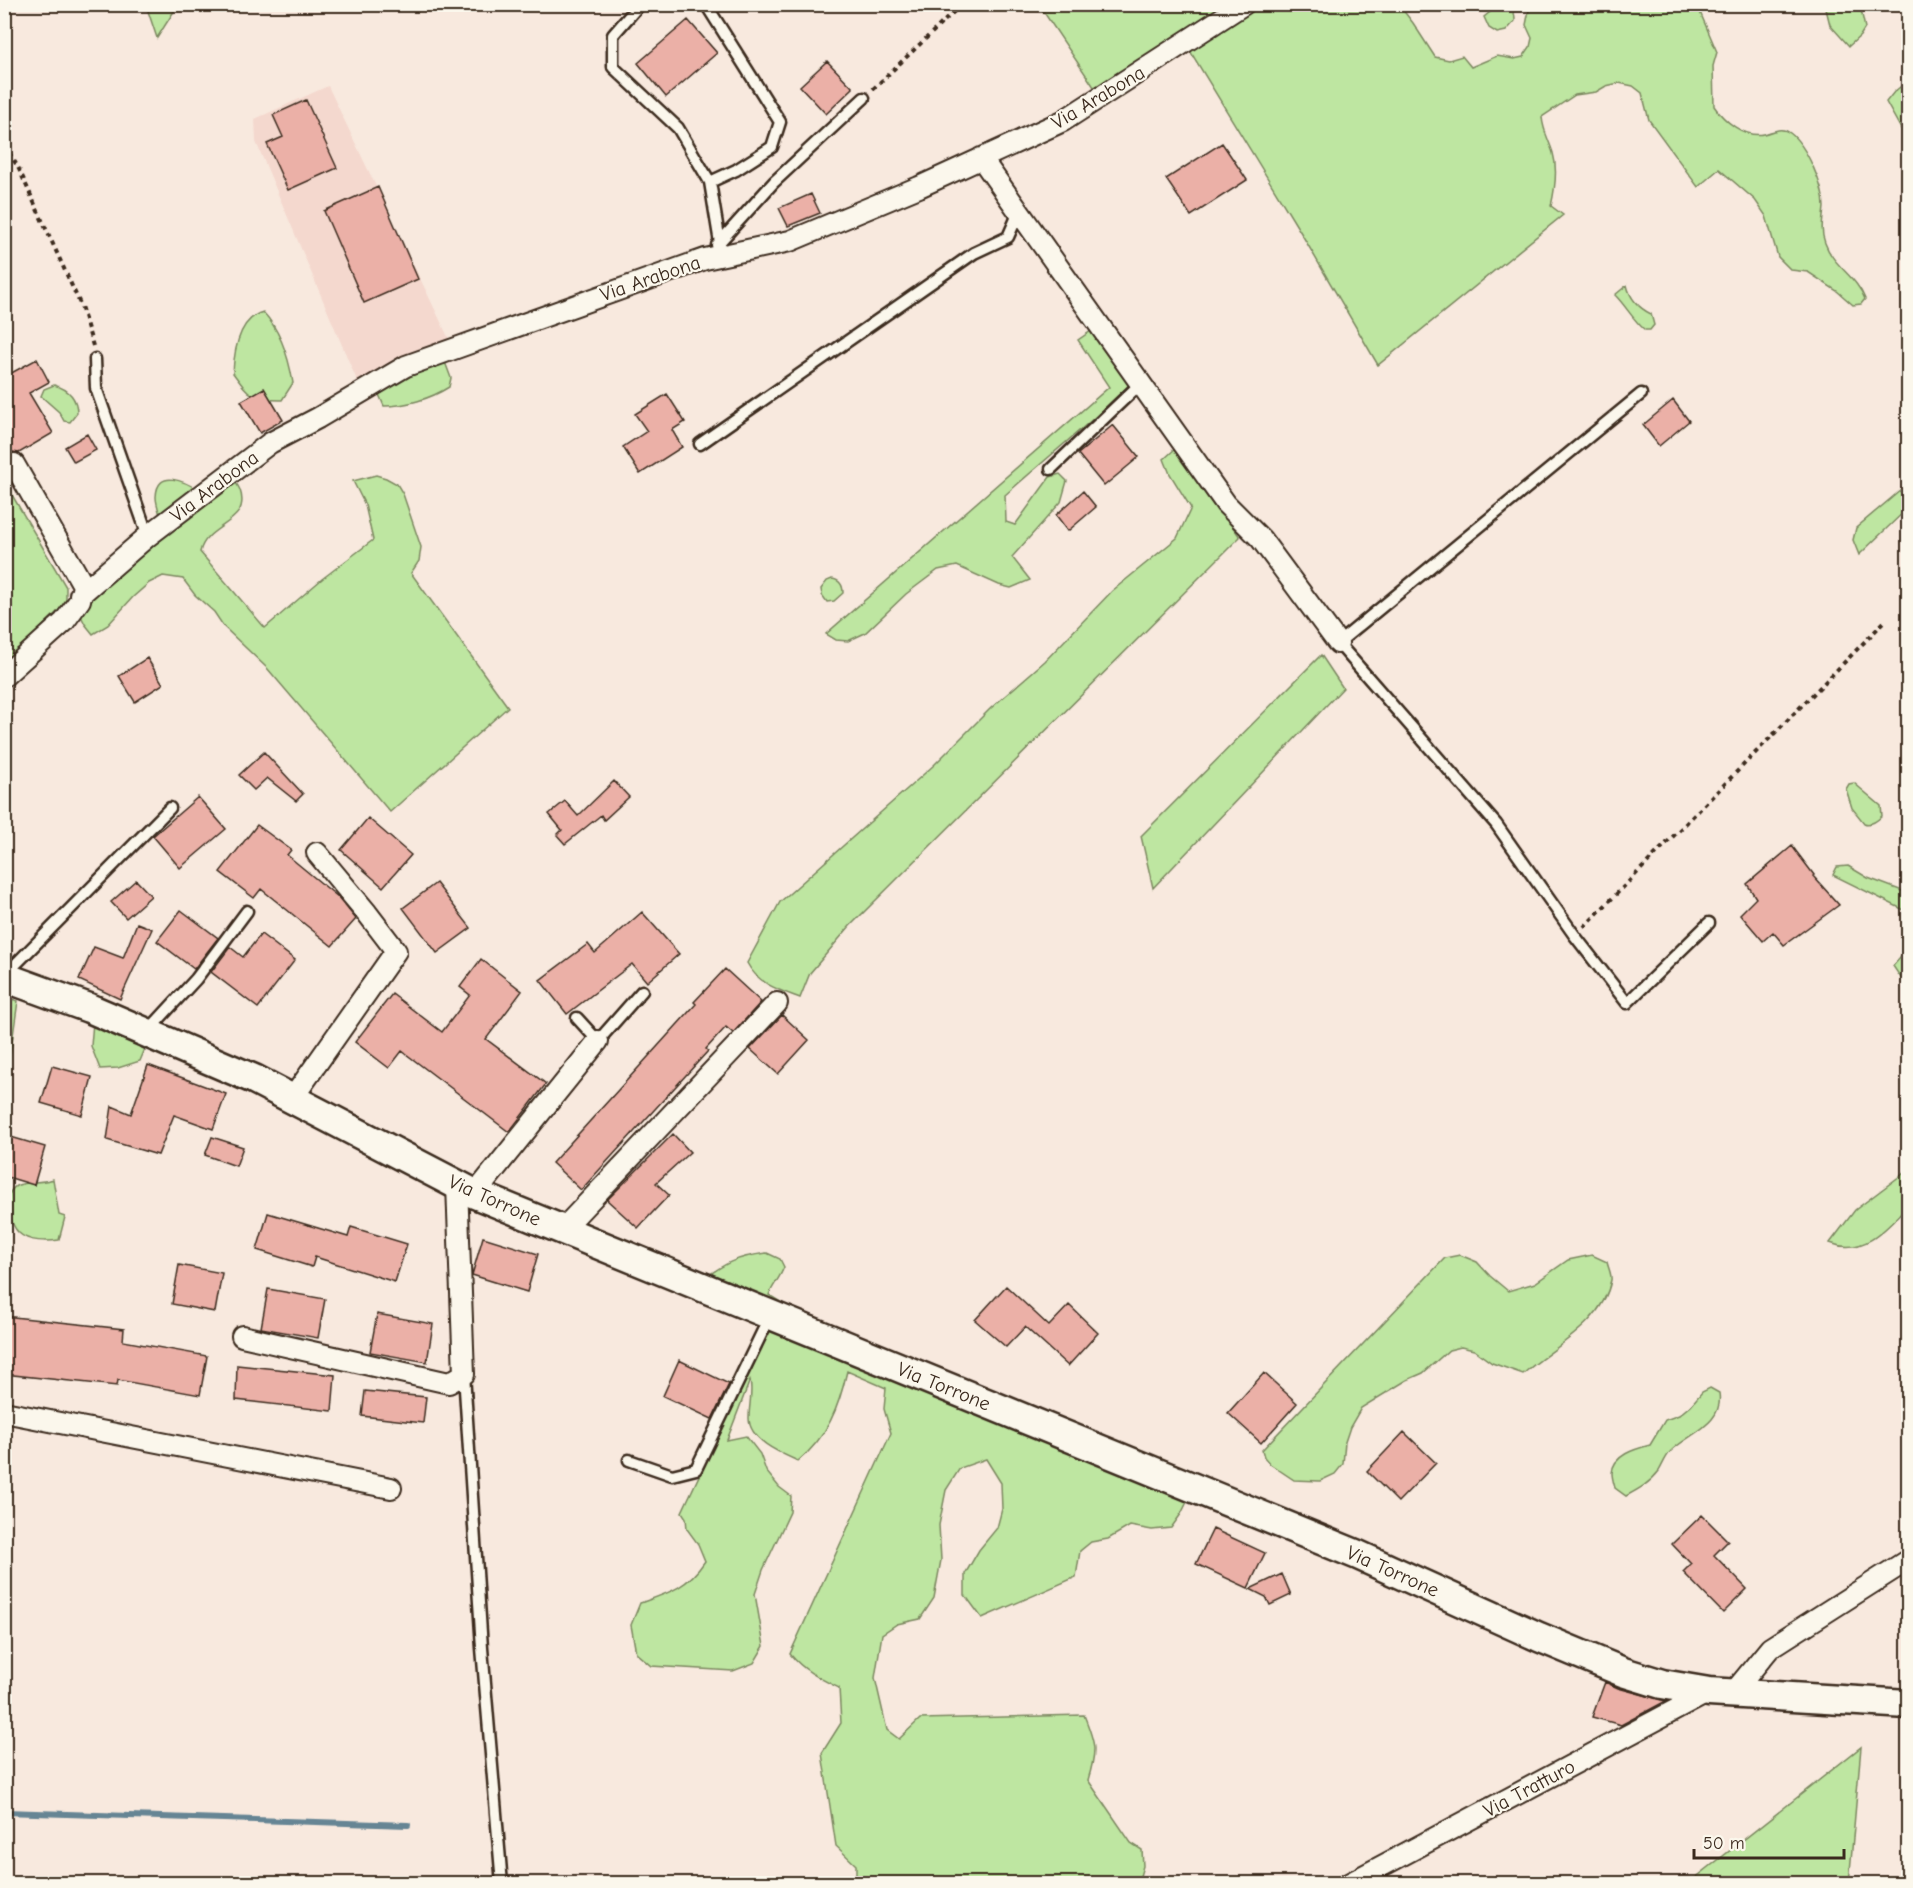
<svg xmlns="http://www.w3.org/2000/svg" width="1913" height="1888" font-family="'Comic Neue',sans-serif">
<style>
.built{fill:#f4d8ce}
.green{fill:#bee6a1;stroke:#7c8860;stroke-width:1.5}
.lines{fill:none;stroke-linecap:round;stroke-linejoin:round}
.stream{stroke:#668594;stroke-width:6}
.building{fill:#ebb0a7;stroke:#3b2a1e;stroke-width:1.5}
.lane-casing{stroke:#3b2a1e;stroke-width:15}
.street-casing{stroke:#3b2a1e;stroke-width:24}
.secondary-casing{stroke:#3b2a1e;stroke-width:33}
.path{stroke:#3b2a1e;stroke-width:4;stroke-dasharray:4.5 4.5;stroke-linecap:butt}
.lane{stroke:#fbf7ec;stroke-width:10}
.street{stroke:#fbf7ec;stroke-width:20}
.secondary{stroke:#fbf7ec;stroke-width:28}
.labels{text-anchor:middle;stroke-width:4.5;stroke-linejoin:round;paint-order:stroke}
.street-label{font-size:20px;fill:#3b2a1e;stroke:#fbf7ec}
</style>
<rect width="100%" height="100%" fill="#f8e9de"/>
<filter id="ink" filterUnits="userSpaceOnUse"><feTurbulence type="fractalNoise" baseFrequency=".0167" numOctaves="2"/><feDisplacementMap in="SourceGraphic" scale="12" xChannelSelector="R" yChannelSelector="G"/><feConvolveMatrix kernelMatrix="1 2 1 2 8 2 1 2 1" color-interpolation-filters="sRGB"/></filter>
<g filter="url(#ink)">
<path class="built" d="M328 86 450 341 358 383 256 142 255 119Z"/>
<path class="green" d="M1500 4 1509 5C1514 10 1515 14 1515 21L1506 31 1497 33 1489 28 1484 17Z
M146 5H178L157 38Z
M1039 5H1236L1098 93Z
M1254 5H1399L1413 23 1435 57 1449 60 1462 56 1471 67 1497 56 1514 59 1523 57 1530 47 1532 38 1526 25 1530 5H1697L1717 52 1713 66 1714 106C1724 121 1744 138 1764 134 1773 132 1781 126 1790 133 1806 145 1824 186 1824 207 1823 220 1820 230 1825 243 1833 266 1857 277 1865 299L1861 304 1853 305 1837 291 1808 272 1791 270 1778 257 1766 216 1755 200 1719 169 1698 187 1649 120 1642 93 1633 86 1619 83 1606 86 1596 92 1575 95 1542 117C1543 131 1549 140 1553 153 1558 170 1555 189 1551 206L1563 215 1378 365 1301 233 1187 46Z
M1825 5H1858L1861 10 1865 28 1860 36 1849 46 1830 25Z
M1905 83H1908V122L1901 129 1886 102 1894 92Z
M1627 285C1630 299 1639 308 1651 314L1654 325 1650 330H1645C1633 320 1626 306 1615 295Z
M263 312C280 330 289 359 293 383L282 400C253 400 250 396 233 373 234 352 238 319 263 312Z
M1094 329 1125 372 1128 386 1094 418 1005 495 1006 522 1015 525 1050 477 1060 474 1067 481 1061 502 1012 557 1030 580 1011 588 999 585 957 566 938 570 906 594 865 633 848 641 836 640 826 634 1109 387 1078 340Z
M445 362 451 378 449 387C430 399 406 406 384 406L377 390Z
M54 385C68 389 77 398 77 413L70 422 64 421 59 412 41 396 44 389Z
M1176 448 1240 537 850 926 810 973 800 998C779 990 758 984 747 963L780 902 934 765 991 708 1045 661 1112 591 1177 538 1191 508 1170 474 1164 459Z
M227 470C231 476 237 483 240 490 252 524 206 523 200 552L265 628 322 579 373 540 365 505 353 481 376 475 386 478 397 484 403 494 421 547 419 561 411 573 508 707 390 812 267 668 224 627 214 612 195 595 183 579 163 576 149 583 133 597 108 625 93 634 85 624 79 612 85 595 162 521C160 514 156 504 156 497 157 467 186 482 200 491Z
M5 483 66 587V600L59 610 5 663Z
M1908 484V508L1859 555 1853 540 1856 528Z
M832 579C840 580 843 585 843 593L834 601 827 602 822 595 821 589 827 581Z
M1321 655 1343 688 1153 888 1141 836Z
M1854 783 1881 806 1882 816C1877 821 1871 826 1864 823L1852 808 1846 789 1849 784Z
M1848 866 1868 878 1908 893V912L1833 875 1837 867Z
M1908 949V980L1903 981 1893 966Z
M5 997 18 1001 5 1091 4 997Z
M93 1022 143 1044 145 1049 140 1061 118 1068 100 1069 91 1046Z
M1908 1170V1206C1887 1228 1864 1257 1830 1243L1855 1210Z
M53 1179 59 1215 65 1217 59 1240C48 1242 28 1242 19 1233 9 1224 2 1194 16 1186 25 1181 43 1183 53 1179Z
M767 1253 780 1259 784 1267C780 1278 773 1285 769 1295L826 1330 699 1282C725 1263 735 1257 767 1253Z
M1460 1255 1477 1262 1490 1276 1508 1291 1535 1283 1568 1260 1592 1255 1607 1262C1608 1267 1612 1275 1611 1280 1603 1324 1553 1347 1523 1374L1492 1363 1474 1350 1461 1347 1449 1350 1423 1373 1407 1380 1361 1408 1350 1427 1345 1442 1343 1464 1335 1474 1320 1481 1294 1480 1270 1464 1264 1457 1262 1450 1445 1258Z
M768 1329 1188 1500 1181 1514 1171 1528 1152 1530 1130 1526 1108 1539 1091 1542 1080 1551 1076 1577 982 1618 965 1595V1574L979 1550 997 1528 1002 1509 1001 1483 986 1459 960 1468 946 1490 939 1525 941 1560 934 1598 920 1619 897 1624 882 1634 875 1678 887 1730 899 1739 920 1719 1084 1715C1096 1745 1097 1750 1088 1780L1131 1843 1142 1850 1143 1866 1138 1883H856V1865L836 1846 822 1753 841 1723 839 1688C819 1678 804 1671 790 1654L891 1433 884 1409 886 1388 847 1371C839 1407 827 1438 798 1461 780 1453 749 1440 749 1418 749 1405 753 1391 750 1380L727 1440 746 1436 760 1454 766 1471 779 1487 791 1496 790 1512 763 1570 755 1594 764 1646 754 1663 733 1671 651 1666 636 1653 631 1625 640 1603C669 1593 687 1588 705 1561L698 1544 687 1529 686 1518 682 1512Z
M1710 1388 1719 1393C1724 1424 1690 1433 1671 1451 1666 1456 1663 1464 1659 1471 1650 1483 1639 1489 1626 1496L1615 1488C1614 1484 1612 1478 1612 1473 1613 1455 1635 1449 1650 1445L1665 1420 1679 1415 1691 1405 1702 1392Z
M1861 1747 1849 1883H1689Z"/>
<g class="lines">
<path class="stream" d="M4 1812 408 1825"/>
</g>
<path class="building" d="M688 20 717 53 666 97 638 63Z
M827 61 853 88 826 114 800 86Z
M306 100 337 168 288 190 267 144 283 137 273 115Z
M1222 143 1247 180 1191 216 1166 179Z
M378 187 418 279 364 303 324 211Z
M811 194 820 213 788 226 779 208Z
M37 359 49 382 29 393 53 433 19 453 13 452 7 455 4 451V377Z
M264 388 283 420 260 433 241 401Z
M667 394 685 422 672 430 682 447 640 474 623 447 647 431 635 414Z
M1673 400 1689 421 1659 446 1643 425Z
M1113 425 1139 457 1104 486 1078 454Z
M87 434 96 450 74 462 65 447Z
M1083 491 1096 507 1068 531 1056 515Z
M147 658 163 684 135 702 119 676Z
M264 752 303 794 296 801 267 778 254 790 239 775Z
M614 781 629 797 604 820 601 815 565 844 557 835 562 830 549 814 565 801 578 816Z
M198 797 226 829 180 868 153 836Z
M368 818 411 855 383 887 341 850Z
M257 825 291 850 287 855 338 897 356 919 332 946 261 889 254 898 220 872Z
M1792 846 1814 875 1813 876 1839 905 1784 945 1773 932 1763 941 1740 914 1756 898 1747 884Z
M136 880 151 896 126 918 111 902Z
M436 883 471 928 437 953 403 908Z
M181 910 218 938 194 969 157 941Z
M642 912 679 954 647 982 632 964 567 1014 540 980 588 944 595 953Z
M137 923 152 929 120 999 79 980 94 947 123 958Z
M261 934 295 960 258 1008 211 972 230 947 243 957Z
M481 959 522 991 486 1039 546 1084 509 1132 402 1051 389 1068 355 1042 392 994 442 1032 470 995 460 987Z
M725 969 761 1002 733 1033 726 1027 706 1049 708 1051 581 1190 552 1163 696 1004 694 1002Z
M782 1015 809 1040 778 1074 750 1049Z
M148 1065 226 1094 213 1129 174 1115 158 1155 107 1140 112 1106 131 1114Z
M52 1066 92 1077 82 1115 41 1103Z
M673 1134 690 1152 656 1183 669 1195 638 1228 607 1200Z
M4 1135 45 1147 34 1185 4 1176Z
M212 1137 243 1147 236 1166 205 1155Z
M268 1213 348 1237 351 1227 407 1244 395 1282 315 1257 312 1267 257 1250Z
M483 1237 538 1254 527 1292 472 1275Z
M179 1265 222 1273 215 1312 172 1304Z
M1006 1286 1049 1326 1069 1305 1098 1333 1068 1366 1025 1327 1006 1347 975 1320Z
M268 1289 325 1299 318 1338 261 1328Z
M377 1314 433 1324 427 1362 370 1352Z
M4 1316 124 1329 123 1341 207 1356 200 1395 118 1380 117 1386 4 1374Z
M679 1360 729 1384 712 1419 663 1396Z
M237 1365 335 1375 332 1411 236 1400Z
M1264 1373 1297 1403 1261 1443 1228 1413Z
M365 1391 426 1397 423 1423 362 1416Z
M1404 1432 1436 1463 1398 1502 1367 1471Z
M1702 1515 1728 1541 1714 1555 1747 1589 1723 1613 1683 1572 1691 1564 1672 1544Z
M1213 1529 1265 1553 1248 1588 1196 1564Z
M1282 1574 1291 1595 1270 1605 1266 1597 1250 1589Z
M1605 1682 1618 1688 1666 1701 1621 1725 1592 1717Z"/>
<g class="lines">
<g class="lane-casing">
<path id="lane" d="M640 4 613 35V67L678 128 710 182 720 243
M703 4 707 6 780 122 772 147 736 170 710 182
M717 245 774 182 864 98
M95 359 96 388 148 536
M1641 394 1338 643 1496 824 1575 936 1627 1003 1709 923
M700 444 974 253 1008 237 1019 212
M1051 469 1140 384
M5 975 170 808
M577 1018 598 1041 642 991
M148 1031 196 979 247 911
M464 1374 482 1648 502 1884
M629 1460 672 1475 696 1469 770 1316"/>
</g>
<g class="street-casing">
<path id="street" d="M981 158 1226 504 1261 539 1338 643
M80 595 148 536 270 443 318 418 406 366 705 259 790 241 919 187 1063 121 1244 4
M4 676 64 622 80 600 83 585 14 464
M292 1099 396 951 367 913 317 853
M475 1194 598 1041
M562 1230 777 1003
M242 1336 449 1383 464 1374 457 1185
M4 1412 391 1488
M1733 1693 1770 1648 1908 1560
M1348 1884 1709 1692"/>
</g>
<g class="secondary-casing">
<path id="secondary" d="M4 977 89 1008 254 1079 475 1194 1358 1555 1539 1637 1623 1672 1662 1684 1709 1692 1908 1704"/>
</g>
<path class="path" d="M4 23 9 4
M873 89 962 4
M4 145 18 167 81 306 93 346
M1584 927 1886 620"/>
<use href="#lane" class="lane"/>
<use href="#street" class="street"/>
<use href="#secondary" class="secondary"/>
</g>
</g>
<g class="labels">
<g class="street-label">
<text transform="translate(1098 97) rotate(-31)" y="7">Via Arabona</text>
<text transform="translate(650 278) rotate(-19)" y="7">Via Arabona</text>
<text transform="translate(214 486) rotate(-37)" y="7">Via Arabona</text>
<text transform="translate(495 1200) rotate(24)" y="7">Via Torrone</text>
<text transform="translate(944 1386) rotate(22)" y="7">Via Torrone</text>
<text transform="translate(1393 1571) rotate(24)" y="7">Via Torrone</text>
<text transform="translate(1529 1788) rotate(-28)" y="7">Via Tratturo</text>
</g>
</g>
<rect width="1913" height="1888" fill="none" stroke="#fbf7ec" stroke-width="24"/>
<rect x="12" y="12" width="1889" height="1864" fill="none" stroke="#3b2a1e" stroke-width="2" filter="url(#ink)"/>
<path d="M1694 1849v9h150v-9" fill="none" stroke="#3b2a1e" stroke-width="3"/>
<text x="1703" y="1849" font-size="18" fill="#3b2a1e" stroke="#fbf7ec" stroke-width="4.5" paint-order="stroke">50 m</text>
</svg>
